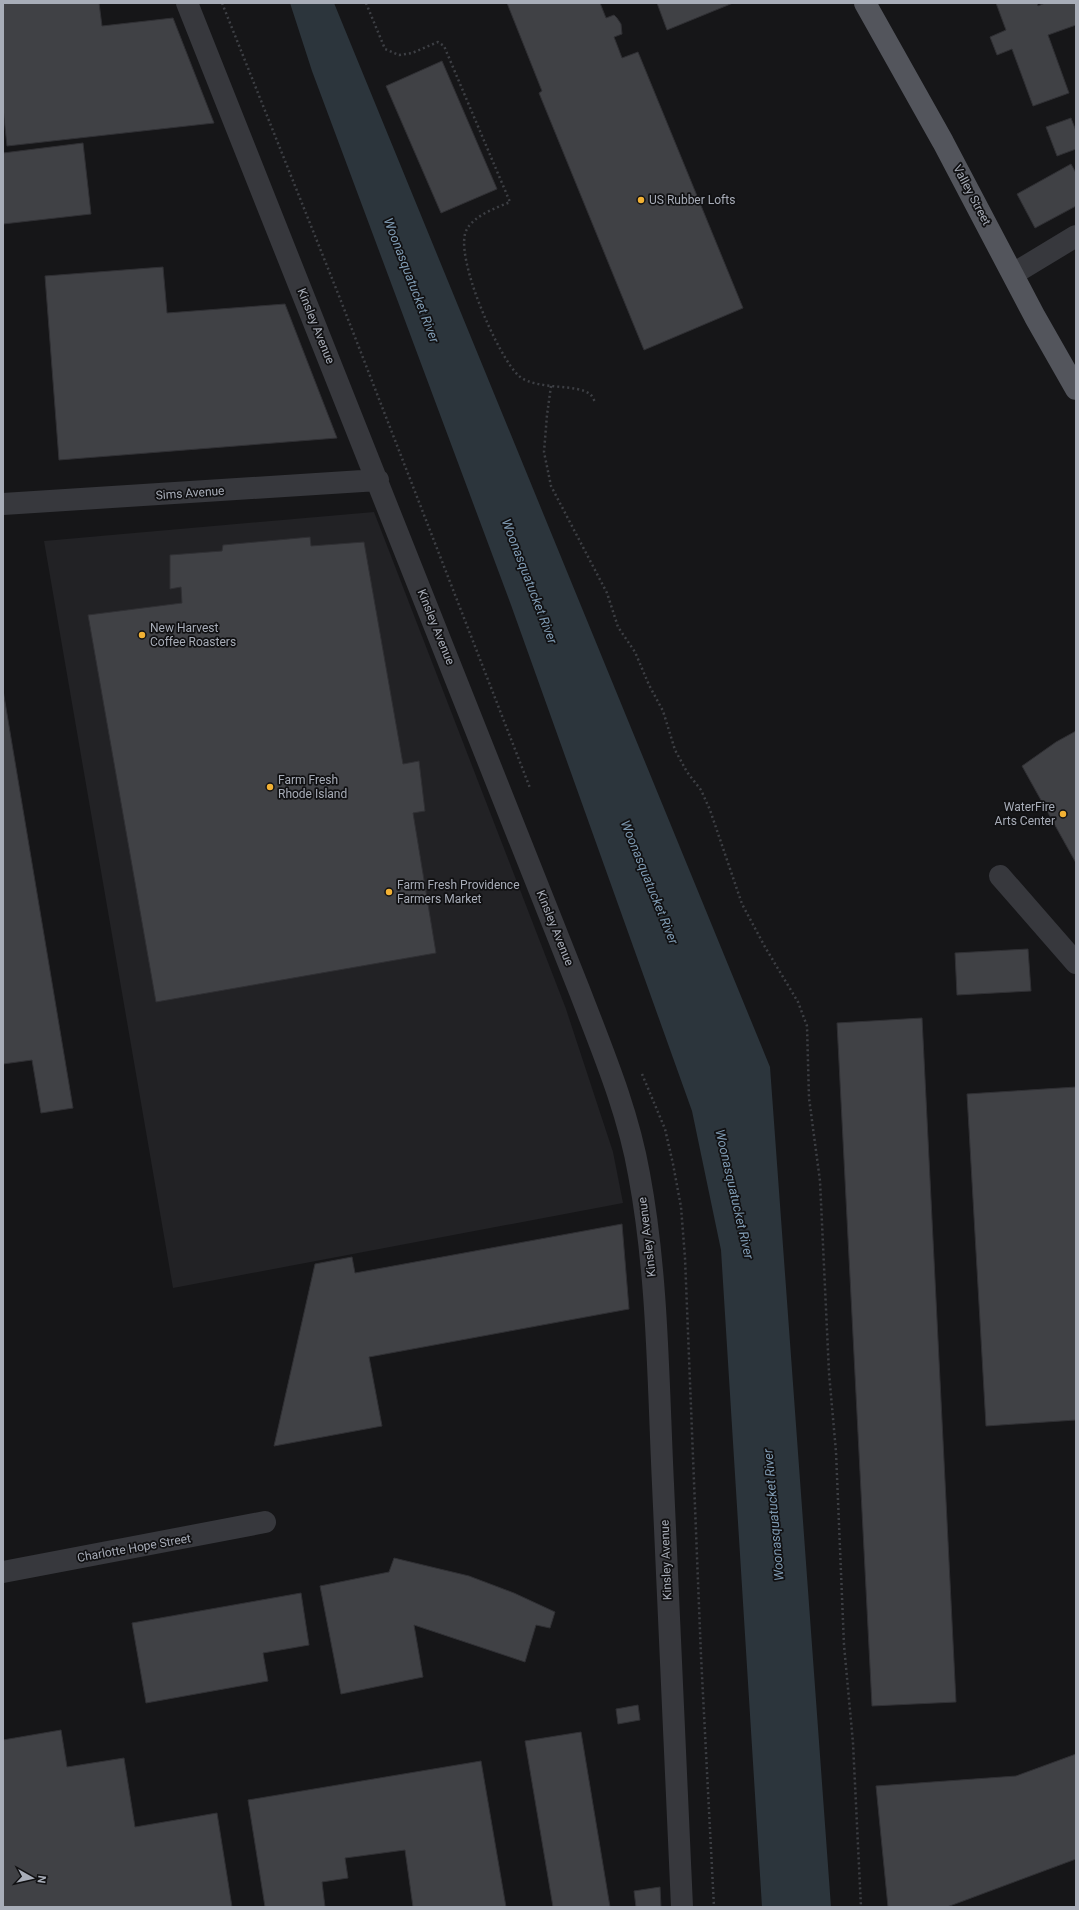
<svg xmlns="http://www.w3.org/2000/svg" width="1079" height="1910" font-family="Roboto,sans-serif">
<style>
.built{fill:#222225}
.water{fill:#2c353c}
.building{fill:#404145;stroke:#303034}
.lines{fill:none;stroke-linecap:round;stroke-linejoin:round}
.path{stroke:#3d3f44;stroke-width:2.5;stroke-dasharray:2 3;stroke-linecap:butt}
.minor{stroke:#37383d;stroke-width:22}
.major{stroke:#53555c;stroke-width:22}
.poi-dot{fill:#f2b134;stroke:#111113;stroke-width:1.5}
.labels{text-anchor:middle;stroke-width:3.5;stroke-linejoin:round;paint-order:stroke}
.street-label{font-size:12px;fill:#a8adb8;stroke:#111113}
.poi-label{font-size:12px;fill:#a8adb8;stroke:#111113;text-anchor:start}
.water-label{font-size:13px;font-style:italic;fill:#7f9bb3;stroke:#111113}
</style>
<rect width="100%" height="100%" fill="#161618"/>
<path class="built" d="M374 512 566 1009 613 1152 623 1203 173 1288 44 541Z"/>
<path class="water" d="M290 3H334L770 1067 831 1907H762L721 1250 692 1111 511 605 312 71Z"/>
<path class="building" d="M3 3H99L102 26 173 18 214 123 7 146 3 108Z
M507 3H600L606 18 614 15 617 18 621 24 622 34 614 37 622 58 638 52 743 308 644 350 539 93 542 91Z
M657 3H733L667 30Z
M996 3H1037L1038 6 1045 3H1076V25L1048 35 1069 93 1033 106 1012 49 997 55 990 37 1006 30Z
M442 61 497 189 441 213 386 86Z
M1071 118 1076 131V149L1057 156 1046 127Z
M83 143 91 214 3 224V153Z
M1071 164 1076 173V206L1035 228 1017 194Z
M163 267 167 313 285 304 337 438 59 460 45 276Z
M310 537 311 546 364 542 403 764 419 761 425 811 413 813 436 953 156 1002 88 615 182 603 181 587 170 589V555L222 551 223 545Z
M3 690 73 1108 41 1113 32 1060 3 1064Z
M1076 731V863L1022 766 1056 742Z
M1028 949 1031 991 957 995 955 953Z
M922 1018 956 1702 872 1706 837 1023Z
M1076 1087V1420L986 1426 967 1094Z
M622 1224 629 1309 369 1357 382 1426 274 1446 315 1264 352 1257 355 1273Z
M394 1558 469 1576 514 1593 555 1612 550 1628 536 1625 525 1662 414 1625 423 1677 341 1694 320 1586 389 1572Z
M301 1593 309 1645 263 1653 268 1681 146 1703 132 1623Z
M638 1705 640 1720 618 1724 616 1709Z
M61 1730 67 1767 124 1758 135 1827 217 1813 232 1907H3V1740Z
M581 1732 610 1907H553L525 1741Z
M1076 1754V1859L947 1907H888L876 1786 1016 1776Z
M481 1761 506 1907H413L405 1850 345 1858 348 1878 322 1882 325 1907H265L248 1800Z
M660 1887 661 1907H636L634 1891Z"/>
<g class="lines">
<path class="path" d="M222 3 339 296 530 788
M366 3 385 49 399 55 412 53 438 42 444 46 510 202C496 208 475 215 467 229 452 253 499 359 519 376 537 391 579 383 591 395 593 397 594 401 596 403
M551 386 547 415 544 452 551 486 607 593 618 627 635 652 649 685 663 711 675 750 687 772 701 790 710 810 742 904 765 947 798 1002 807 1026 809 1098 820 1181 829 1373 836 1452 844 1645 853 1743 861 1907
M642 1074 665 1129 673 1164 681 1207 685 1258 701 1656 714 1907"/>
<path class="minor" d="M187 3 580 992C603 1052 628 1111 639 1174 658 1275 658 1381 663 1484 668 1625 675 1766 682 1907
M1013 274 1076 236
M3 504 378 480
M1000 876 1076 963
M3 1572 265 1522"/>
<path class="major" d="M865 3 943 142 1035 317 1076 389"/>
</g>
<g class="poi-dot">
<circle cx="641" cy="200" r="4"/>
<circle cx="142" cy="635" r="4"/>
<circle cx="270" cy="787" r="4"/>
<circle cx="1063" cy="814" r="4"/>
<circle cx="389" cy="892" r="4"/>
</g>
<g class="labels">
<g class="street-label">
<text transform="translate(972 195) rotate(62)" y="4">Valley Street</text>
<text transform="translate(316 326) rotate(68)" y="4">Kinsley Avenue</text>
<text transform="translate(190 493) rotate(-4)" y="4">Sims Avenue</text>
<text transform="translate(436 627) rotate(68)" y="4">Kinsley Avenue</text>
<text transform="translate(555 928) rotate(68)" y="4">Kinsley Avenue</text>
<text transform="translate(647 1237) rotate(-97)" y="4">Kinsley Avenue</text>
<text transform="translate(134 1548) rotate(-10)" y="4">Charlotte Hope Street</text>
<text transform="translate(666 1560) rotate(-92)" y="4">Kinsley Avenue</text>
</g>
<g class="poi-label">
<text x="649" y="204">US Rubber Lofts</text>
<text x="150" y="632">New Harvest<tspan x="150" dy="14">Coffee Roasters</tspan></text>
<text x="278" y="784">Farm Fresh<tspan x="278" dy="14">Rhode Island</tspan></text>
<text x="1055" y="811" text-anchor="end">WaterFire<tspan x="1055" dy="14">Arts Center</tspan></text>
<text x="397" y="889">Farm Fresh Providence<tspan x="397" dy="14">Farmers Market</tspan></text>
</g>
<g class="water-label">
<text transform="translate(412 280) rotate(69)" y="5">Woonasquatucket River</text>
<text transform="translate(530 581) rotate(69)" y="5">Woonasquatucket River</text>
<text transform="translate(650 882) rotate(68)" y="5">Woonasquatucket River</text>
<text transform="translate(735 1194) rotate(77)" y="5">Woonasquatucket River</text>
<text transform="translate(773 1515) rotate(-95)" y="5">Woonasquatucket River</text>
</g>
</g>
<rect width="1079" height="1910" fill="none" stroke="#a8adb8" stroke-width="8"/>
<g transform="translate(32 1878) rotate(98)" stroke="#111113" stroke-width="3" paint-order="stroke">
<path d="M0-3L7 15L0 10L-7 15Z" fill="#a8adb8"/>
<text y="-6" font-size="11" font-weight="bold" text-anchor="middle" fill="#a8adb8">N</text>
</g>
</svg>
